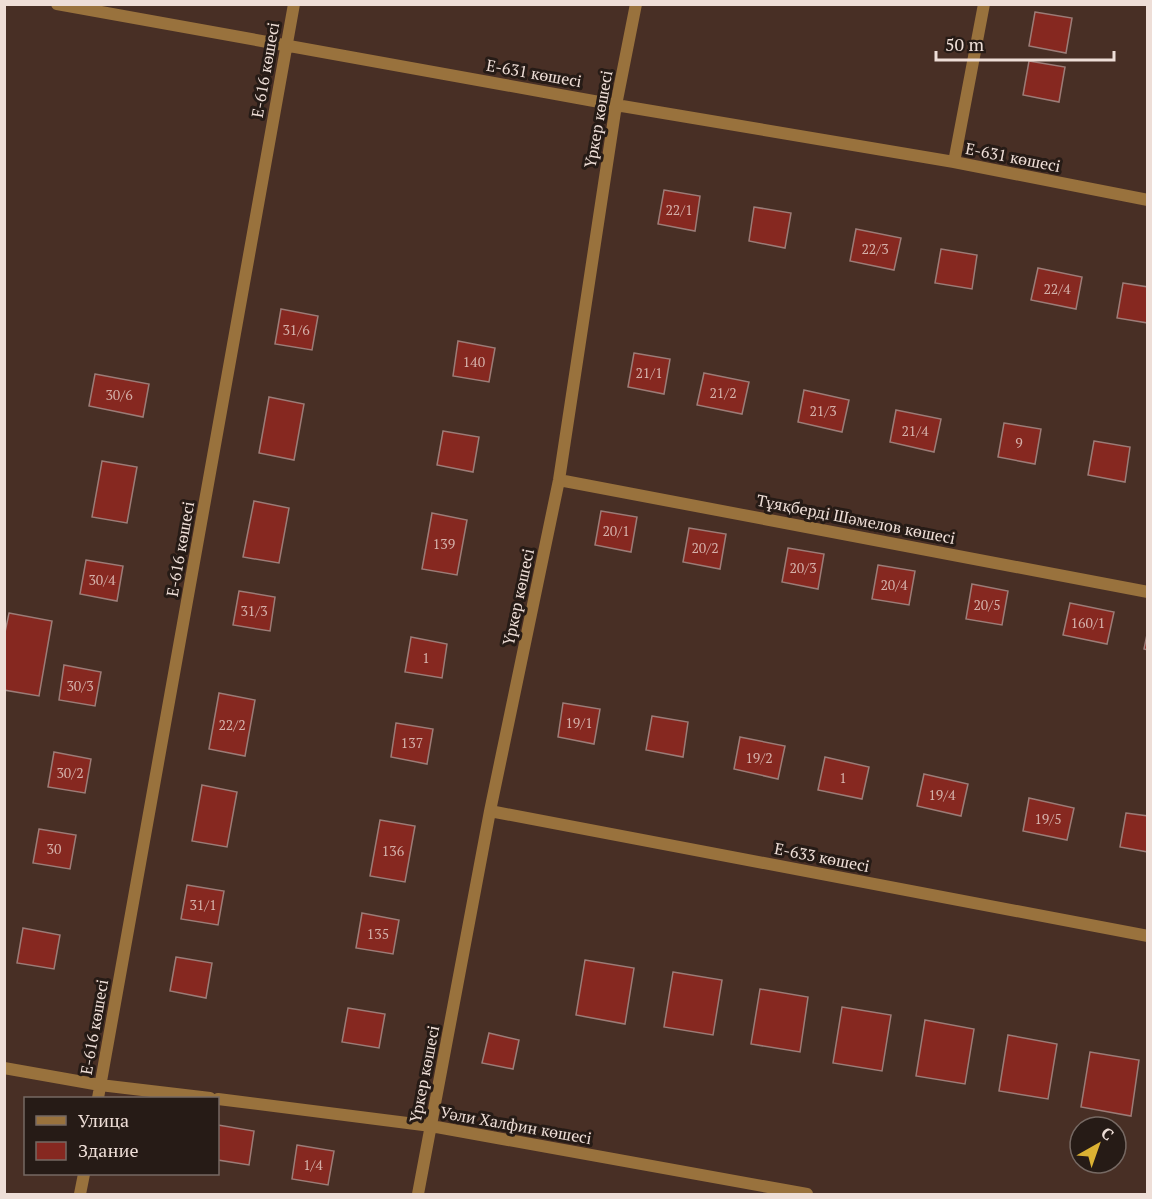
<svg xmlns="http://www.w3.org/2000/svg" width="1152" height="1199" font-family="'PT Serif',serif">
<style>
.building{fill:#862820;stroke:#9c7c77;stroke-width:1.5}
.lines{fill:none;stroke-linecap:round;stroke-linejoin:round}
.minor{stroke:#99723d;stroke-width:12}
.labels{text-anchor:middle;stroke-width:6;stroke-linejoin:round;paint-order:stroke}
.number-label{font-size:14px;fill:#d4b0a9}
.street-label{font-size:16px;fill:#eeded7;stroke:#261b16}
</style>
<rect width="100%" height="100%" fill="#482f25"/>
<path class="building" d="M1035 12 1072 18 1066 53 1029 46Z
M1029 61 1065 67 1059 102 1023 95Z
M664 190 700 196 695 231 658 224Z
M754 207 791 213 785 248 749 241Z
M856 229 901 238 894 270 850 261Z
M941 249 977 255 972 289 935 283Z
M1038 268 1082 277 1076 309 1031 300Z
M1123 283 1148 287V323L1117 318Z
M281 309 318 316 312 350 275 344Z
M458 341 495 348 489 382 453 376Z
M634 353 670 359 664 394 628 387Z
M704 373 749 382 742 414 697 405Z
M95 374 149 384 143 417 89 406Z
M804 390 849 400 842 432 798 422Z
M269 397 304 404 294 460 259 453Z
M896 410 941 419 934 452 890 442Z
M1004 423 1041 429 1035 464 998 457Z
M443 431 479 437 473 472 437 465Z
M1094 441 1130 447 1125 482 1088 475Z
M102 461 137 467 127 523 92 517Z
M254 501 289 508 279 563 243 557Z
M601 511 637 517 631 552 595 545Z
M432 513 467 520 457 575 422 569Z
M689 528 726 534 720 569 683 562Z
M788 548 824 554 818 589 782 582Z
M86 560 123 566 117 601 80 594Z
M878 565 915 571 909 605 872 599Z
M972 584 1008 591 1002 625 966 619Z
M239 591 275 597 270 631 233 625Z
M1070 603 1114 612 1107 644 1063 635Z
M9 613 52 621 39 696 4 690V637Z
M1148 630V650L1144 649Z
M411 637 447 644 442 678 405 672Z
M64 665 101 672 95 706 59 700Z
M219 693 255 700 245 756 209 749Z
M563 703 600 709 594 744 558 737Z
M652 716 688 722 683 757 646 750Z
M396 723 433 729 427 764 391 757Z
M740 737 785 746 778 779 734 769Z
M54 752 91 759 85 793 48 787Z
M825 757 869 767 862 799 818 790Z
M924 774 968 784 961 816 917 806Z
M202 785 237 792 227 847 192 841Z
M1029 798 1074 808 1067 840 1023 831Z
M1126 813 1148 816V852L1120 847Z
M380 820 415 826 405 882 370 876Z
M39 829 76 835 70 869 33 863Z
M187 885 224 891 218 925 181 919Z
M362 913 399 920 393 954 356 948Z
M23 928 60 935 54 969 17 963Z
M176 957 212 963 206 998 170 991Z
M585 960 634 968 625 1024 576 1015Z
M673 972 722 980 713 1035 664 1027Z
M760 989 808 997 800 1052 751 1044Z
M842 1007 891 1015 882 1071 833 1063Z
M348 1008 385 1014 379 1048 342 1042Z
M925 1020 974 1029 965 1084 916 1076Z
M489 1033 519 1040 513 1069 482 1063Z
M1008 1035 1057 1044 1048 1099 999 1091Z
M1090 1052 1139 1060 1131 1116 1081 1107Z
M218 1125 254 1131 249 1165 218 1160Z
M297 1145 334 1151 328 1185 292 1179Z"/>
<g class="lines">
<path class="minor" d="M57 4 616 105 954 162 1148 200
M954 162 984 4
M559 480 1148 592
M490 811 1148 936
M4 1068 100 1085 210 1098
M98 1098 294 4
M218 1099 431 1126 807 1194
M80 1194 84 1174
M418 1194 490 811 559 480 616 105 636 4"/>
</g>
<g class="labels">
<g class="number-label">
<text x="679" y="215">22/1</text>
<text x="875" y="254">22/3</text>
<text x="1057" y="294">22/4</text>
<text x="296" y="335">31/6</text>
<text x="474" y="367">140</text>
<text x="649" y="378">21/1</text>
<text x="723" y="398">21/2</text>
<text x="119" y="400">30/6</text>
<text x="823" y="416">21/3</text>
<text x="915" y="436">21/4</text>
<text x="1019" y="448">9</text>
<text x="616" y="536">20/1</text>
<text x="444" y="549">139</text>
<text x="705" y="553">20/2</text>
<text x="803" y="573">20/3</text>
<text x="102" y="585">30/4</text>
<text x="894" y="590">20/4</text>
<text x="987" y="610">20/5</text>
<text x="254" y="616">31/3</text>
<text x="1088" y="628">160/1</text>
<text x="426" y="663">1</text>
<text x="80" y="691">30/3</text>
<text x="579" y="728">19/1</text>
<text x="232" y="730">22/2</text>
<text x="412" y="748">137</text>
<text x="759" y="763">19/2</text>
<text x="70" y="778">30/2</text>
<text x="843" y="783">1</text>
<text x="942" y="800">19/4</text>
<text x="1048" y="824">19/5</text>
<text x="54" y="854">30</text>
<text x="393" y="856">136</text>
<text x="203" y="910">31/1</text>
<text x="378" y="939">135</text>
<text x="313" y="1170">1/4</text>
</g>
<g class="street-label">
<text transform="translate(265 70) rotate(-80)" y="6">Е-616 көшесі</text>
<text transform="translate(534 73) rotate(10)" y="6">Е-631 көшесі</text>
<text transform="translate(598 119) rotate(-80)" y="6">Үркер көшесі</text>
<text transform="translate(1013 157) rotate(11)" y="6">Е-631 көшесі</text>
<text transform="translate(856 519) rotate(11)" y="6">Тұяқберді Шәмелов көшесі</text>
<text transform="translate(180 549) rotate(-80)" y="6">Е-616 көшесі</text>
<text transform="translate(518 597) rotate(-78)" y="6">Үркер көшесі</text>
<text transform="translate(822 857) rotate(11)" y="6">Е-633 көшесі</text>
<text transform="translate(94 1027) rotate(-80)" y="6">Е-616 көшесі</text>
<text transform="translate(424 1074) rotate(-79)" y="6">Үркер көшесі</text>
<text transform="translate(516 1125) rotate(10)" y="6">Уәли Халфин көшесі</text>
</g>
</g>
<rect width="1152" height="1199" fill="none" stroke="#eeded7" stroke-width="12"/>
<rect x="24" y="1097" width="195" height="78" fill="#261b16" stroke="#766963" stroke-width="1.5"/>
<rect x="36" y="1116" width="30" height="9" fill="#99723d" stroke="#766963" stroke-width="1.5"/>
<text x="78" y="1127" font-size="18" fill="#eeded7">Улица</text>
<rect x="36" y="1142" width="30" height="18" fill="#862820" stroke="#766963" stroke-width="1.5"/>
<text x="78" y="1157" font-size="18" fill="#eeded7">Здание</text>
<g transform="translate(1098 1145) rotate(40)"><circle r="28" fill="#261b16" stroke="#766963" stroke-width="1.5"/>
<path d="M0-4.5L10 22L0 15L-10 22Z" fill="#dcb233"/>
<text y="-9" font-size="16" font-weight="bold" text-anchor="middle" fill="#eeded7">С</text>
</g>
<path d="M936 51v9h178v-9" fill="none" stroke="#eeded7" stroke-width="3"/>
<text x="945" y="51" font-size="18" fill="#eeded7" stroke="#261b16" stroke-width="4.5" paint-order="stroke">50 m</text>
</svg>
